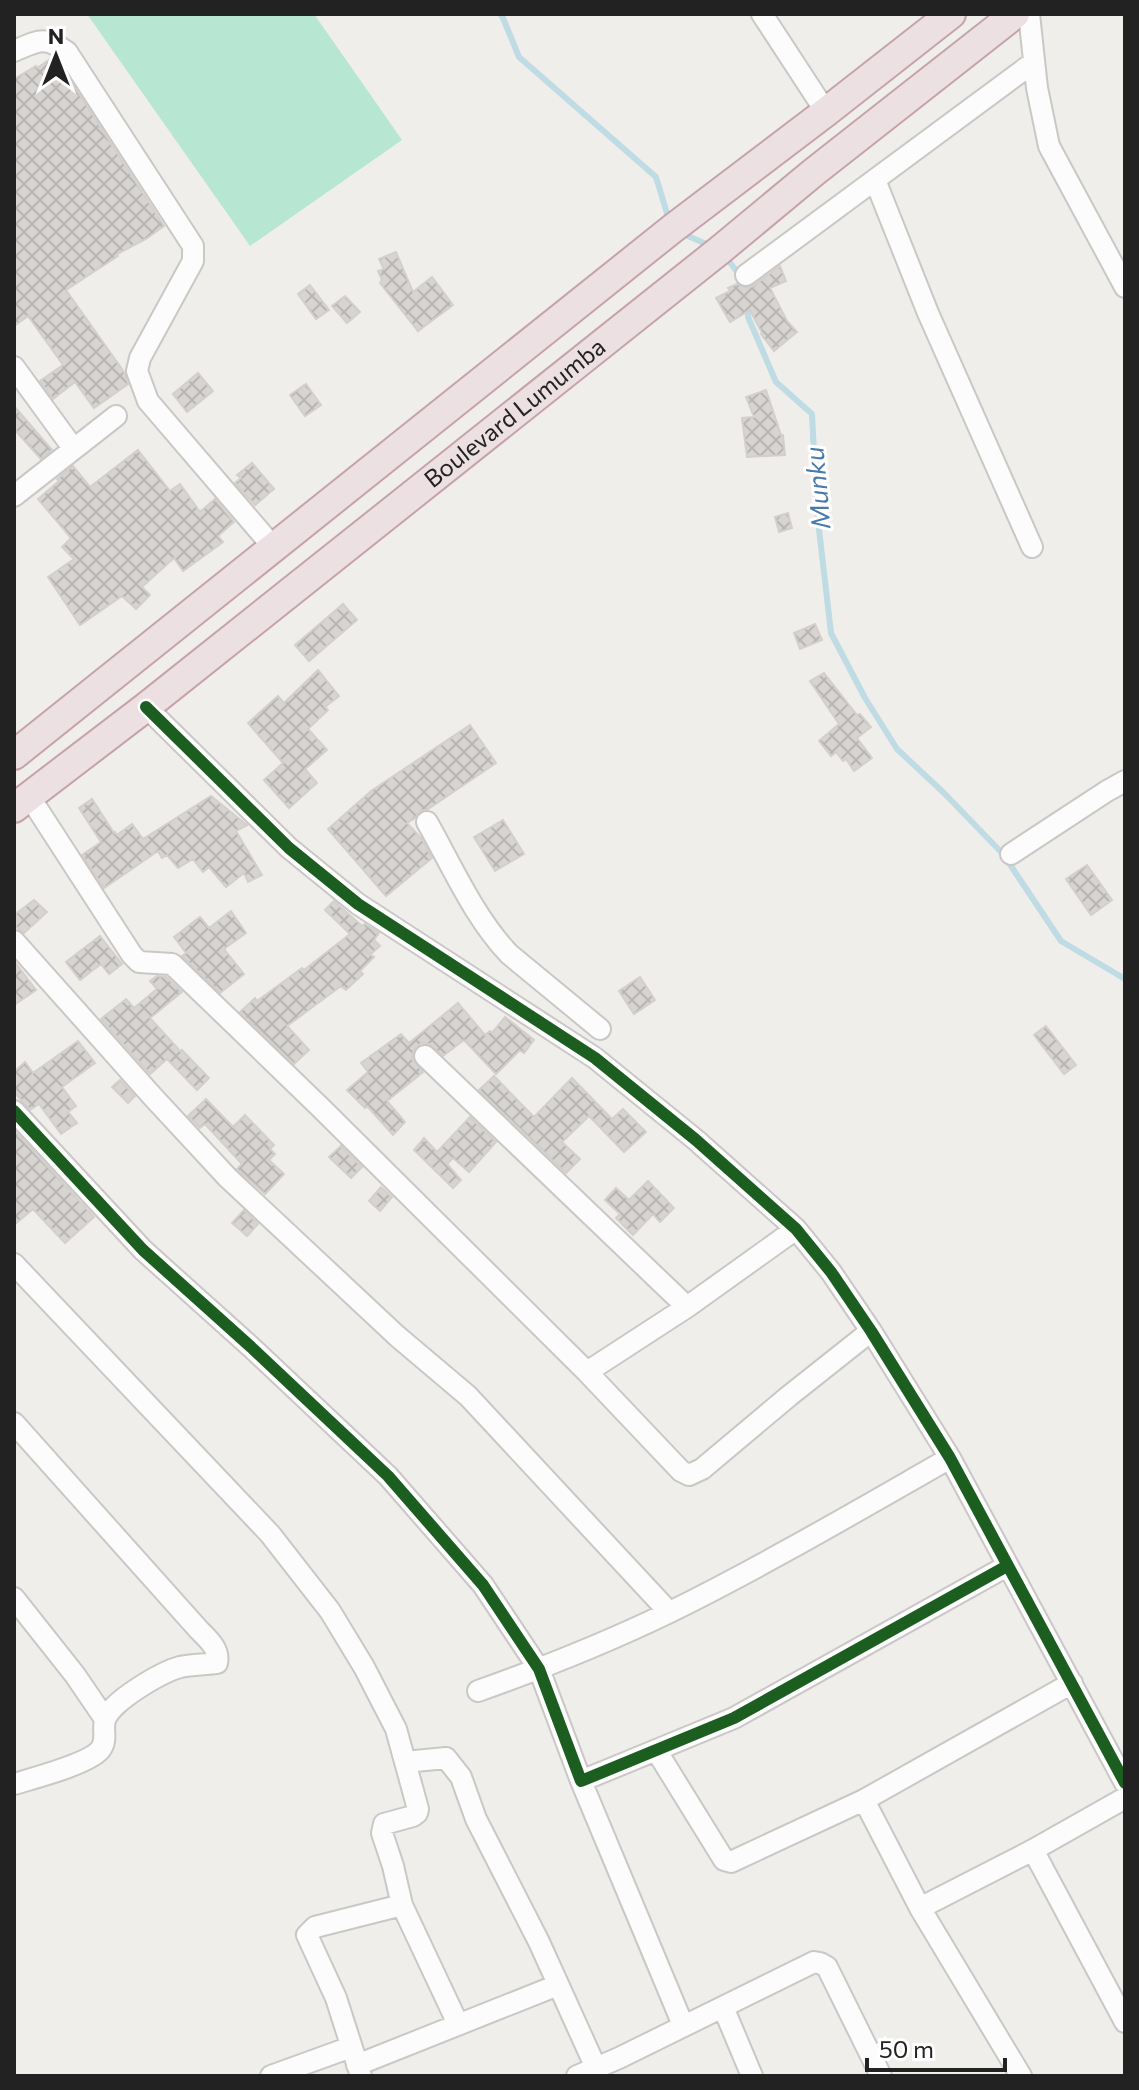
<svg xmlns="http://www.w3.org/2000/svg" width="1139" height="2090" font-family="Commissioner,sans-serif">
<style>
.pitch{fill:#b7e6d2}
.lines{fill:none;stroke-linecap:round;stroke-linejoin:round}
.stream{stroke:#bfdbe3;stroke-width:6}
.building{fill:url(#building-cross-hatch);stroke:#d3d0cc;stroke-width:2}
.minor-casing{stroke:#c9c8c7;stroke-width:24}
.highway-casing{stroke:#c5a2ac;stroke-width:32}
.minor{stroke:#fdfcfc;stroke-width:20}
.highway{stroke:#ece0e2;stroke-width:28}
.cycleway-casing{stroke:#fff;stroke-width:17}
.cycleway{stroke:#1b5e20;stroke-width:12}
.labels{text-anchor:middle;stroke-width:6;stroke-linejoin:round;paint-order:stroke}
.street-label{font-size:24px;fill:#222;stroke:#fff}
.water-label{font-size:26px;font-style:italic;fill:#4a7aab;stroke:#fff}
</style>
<defs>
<pattern id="building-cross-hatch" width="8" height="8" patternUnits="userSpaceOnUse" patternTransform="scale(2)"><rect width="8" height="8" fill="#d7d4d2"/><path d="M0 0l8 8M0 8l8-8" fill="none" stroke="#b8b6b4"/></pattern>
</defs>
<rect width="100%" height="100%" fill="#f0eeeb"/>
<path class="pitch" d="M87 14H314L402 140 250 246Z"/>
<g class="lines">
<path class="stream" d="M500 14 503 18 519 57 656 177 669 220
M681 233 711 246
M724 255 749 287V294
M748 305V317L776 382 812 414 817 512 831 633 865 698 897 749 944 793 1003 854 1061 941 1125 979"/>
</g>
<path class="building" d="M52 58 58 61 164 226 146 239 117 254 118 256 66 290 124 372 128 384 94 408 75 382 53 399 40 381 63 365 28 316 14 326V79L36 66 37 68Z
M396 252 413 292 432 277 453 305 418 331 380 283 382 280 378 271 384 269 379 259Z
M780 266 786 281 770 288 787 321 797 332 774 351 761 334 762 333 750 310 730 322 716 298 730 291 728 288 737 284 747 288 753 286Z
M310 285 329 310 316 319 298 294Z
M345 296 360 312 347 323 332 306Z
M198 373 213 391 187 412 173 394Z
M306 384 321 405 305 416 290 395Z
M766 390 781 435H783L785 455 747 457 742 418 754 417 746 397Z
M14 406 52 450 41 459 14 429Z
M138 450 170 491 180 484 200 512 215 499 234 522 218 536 223 542 183 571 174 558 142 587 150 595 136 609 122 596 80 625 48 577 74 559 62 547 71 538 38 499 59 481 57 479 73 466 90 487Z
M252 463 274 489 255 505 235 483 241 478 237 475Z
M788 513 792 528 779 532 775 517Z
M343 604 357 620 309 661 295 645Z
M815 624 822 640 800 649 794 633Z
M318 670 339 696 325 707 328 710 308 729 327 750 305 769 317 783 289 808 264 780 283 763 248 723 278 696 284 703Z
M824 673 857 715 860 714 871 727 857 738 872 758 854 771 846 759 843 761 836 752 831 756 819 741 839 724 810 681Z
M470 725 496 763 428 809 420 811 415 818 407 823 422 839 432 858 386 896 328 829 371 791Z
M211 796 247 825 236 831 262 875 248 882 244 873 226 887 209 867 203 872 193 859 178 868 167 855 162 858 158 851 104 888 82 855 101 842 79 808 92 799 114 833 115 832 117 835 132 824 143 839Z
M503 820 524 854 495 871 474 837Z
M1087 865 1112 900 1091 915 1066 879Z
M34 900 47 912 24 933 14 925V915Z
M334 901 362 926 365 924 379 933 374 940 380 946 371 954 366 949 365 951 374 957 360 971 363 974 346 990 341 986 287 1026 309 1050 294 1064 240 1012 255 998 257 1001 302 968 304 970 350 934 325 910Z
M231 911 246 933 224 949 244 974 220 993 182 956 186 953 174 937 200 917 209 928Z
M100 936 122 964 109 974 101 964 80 980 66 962Z
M14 961 36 990 14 1005Z
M157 976 166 977 182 992 150 1018 181 1052 182 1050 209 1078 197 1090 167 1059 150 1074 101 1019 126 999 134 1008 157 989 150 981Z
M640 977 655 1000 634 1014 619 991Z
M458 1003 485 1035 490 1031 492 1033 505 1017 534 1040 524 1053 520 1050 496 1074 464 1040 443 1056 429 1044 422 1043 416 1047 413 1052 412 1059 423 1072 387 1101 405 1122 393 1135 367 1106 365 1108 347 1090 368 1072 361 1063 401 1034 409 1043Z
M1046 1026 1076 1065 1064 1074 1034 1035Z
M78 1041 95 1063 62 1087 76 1106 68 1112 77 1123 61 1134 39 1104 30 1110 14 1092V1072L25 1062 33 1073Z
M494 1076 534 1117 572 1078 612 1119 623 1109 646 1132 624 1152 589 1116 562 1142 580 1159 566 1173 479 1090Z
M120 1080 135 1096 128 1103 112 1087Z
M206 1099 233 1127 245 1115 274 1145 270 1149 275 1154 269 1160 284 1174 265 1194 237 1169 242 1164 205 1124 200 1128 188 1116Z
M470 1117 496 1142 469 1172 453 1158 447 1164 461 1180 453 1188 414 1150 424 1138 437 1152Z
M14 1130 94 1217 65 1243 33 1209 14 1225Z
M341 1146 362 1167 351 1178 329 1157Z
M648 1181 674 1208 660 1222 653 1214 633 1235 616 1218 620 1214 605 1200 616 1188 629 1200Z
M381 1187 392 1197 380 1211 369 1201Z
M244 1210 258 1224 247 1236 232 1223Z"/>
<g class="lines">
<g class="minor-casing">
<path id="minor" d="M762 14 826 112
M1029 14 1037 88 1049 146 1125 287
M14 51C38 41 44 35 67 52L193 246V261L140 358 137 371 148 401 274 548
M875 180 928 313 1032 547
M746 275 1034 62
M14 367 73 448
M14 496 116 416
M146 707 289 848 358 904 595 1058 696 1140 796 1229 831 1272 871 1331 950 1458 1125 1783
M29 796 132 955 139 962 172 964 320 1107 587 1372 681 1471 689 1475 702 1469 789 1396 871 1331
M427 822C452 866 474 917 509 954L600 1029
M1011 854 1107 791 1125 781
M14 941 153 1097 228 1178 397 1336 468 1396 669 1612
M425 1056 687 1307
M14 1111 143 1250 251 1347 388 1476 483 1585 539 1669 581 1781 734 1718 1007 1566
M14 1264 270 1534 330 1611 364 1667 396 1729 418 1809 417 1813 413 1816 384 1824 382 1833 393 1866 402 1905 458 2024
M587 1372 687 1307 796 1229
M14 1423 199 1630C208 1639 220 1649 217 1663 205 1665 192 1664 180 1667 162 1672 111 1701 105 1720 102 1730 108 1740 100 1750 88 1764 34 1778 14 1784
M14 1598 75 1675 105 1719
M478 1691C543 1668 608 1642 670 1612 765 1565 857 1511 950 1458
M656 1750 724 1860 731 1862 864 1800 1072 1683
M405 1762 446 1758 461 1777 476 1819 539 1942 596 2068
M581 1781 683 2025
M864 1800 920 1908 1021 2076
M1033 1850 1125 2022
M920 1908 1033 1850 1125 1798
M723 2007 752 2076
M357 2065 558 1985
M271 2076 351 2047
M361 2076 336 1998 307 1935 315 1927 402 1905
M577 2076 619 2058 814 1962 820 1963 827 1967 881 2076"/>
</g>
<g class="highway-casing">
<g id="highway">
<path d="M14 755 672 229 826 112 951 14"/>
<path id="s1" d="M14 808 146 707 720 250 814 172 1015 14"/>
</g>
</g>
<use href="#minor" class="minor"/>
<use href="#highway" class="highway"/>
<g class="cycleway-casing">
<path id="cycleway" d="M146 707 289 848 358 904 595 1058 696 1140 796 1229 831 1272 871 1331 950 1458 1125 1783
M14 1111 143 1250 251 1347 388 1476 483 1585 539 1669 581 1781 734 1718 1007 1566"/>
</g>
<use href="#cycleway" class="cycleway"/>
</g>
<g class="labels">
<g class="street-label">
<text dy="8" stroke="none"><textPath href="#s1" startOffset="638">Boulevard Lumumba</textPath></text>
</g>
<g class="water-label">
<text transform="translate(818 488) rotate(-95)" y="9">Munku</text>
</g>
</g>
<rect width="1139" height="2090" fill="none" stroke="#222222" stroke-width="32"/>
<g transform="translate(56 56)" stroke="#ffffff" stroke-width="6" paint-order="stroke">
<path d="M0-6L14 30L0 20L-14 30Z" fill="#222222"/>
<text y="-12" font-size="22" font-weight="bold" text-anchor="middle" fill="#222222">N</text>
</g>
<path d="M867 2058v12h138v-12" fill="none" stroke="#222222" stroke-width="4"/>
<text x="879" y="2058" font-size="24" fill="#222222" stroke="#ffffff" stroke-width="6" paint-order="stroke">50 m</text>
</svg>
